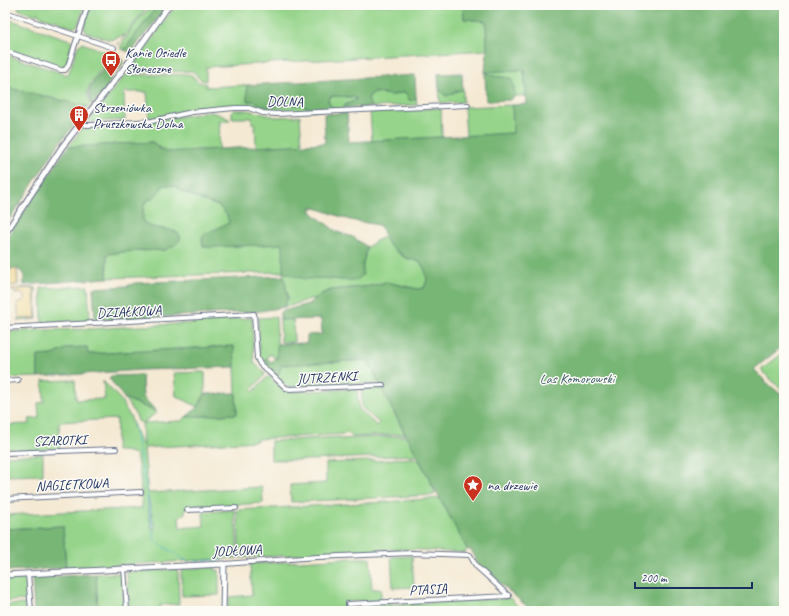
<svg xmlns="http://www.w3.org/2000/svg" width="789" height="616" font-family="Caveat,sans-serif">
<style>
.green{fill:#95d48a;stroke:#588274;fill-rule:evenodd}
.forest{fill:#78b676;stroke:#4a726a}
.sand{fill:#eeda9e;stroke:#84847e}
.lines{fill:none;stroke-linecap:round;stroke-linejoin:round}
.stream{stroke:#47b4c4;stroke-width:1}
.minor-casing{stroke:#677087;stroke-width:6}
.tertiary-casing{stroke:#677087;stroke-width:7}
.minor{stroke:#fff;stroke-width:4}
.tertiary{stroke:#fff;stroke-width:5}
.labels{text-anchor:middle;stroke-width:3;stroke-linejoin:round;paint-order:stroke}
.poi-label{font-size:14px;fill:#1b2f5e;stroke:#fdfcf7;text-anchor:start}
.street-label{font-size:14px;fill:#1b2f5e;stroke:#fdfcf7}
.park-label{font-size:14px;fill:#40616b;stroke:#fdfcf7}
</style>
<rect width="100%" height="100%" fill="#fdfcf7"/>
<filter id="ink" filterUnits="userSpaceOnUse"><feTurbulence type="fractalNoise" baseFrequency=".025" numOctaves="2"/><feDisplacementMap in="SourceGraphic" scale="8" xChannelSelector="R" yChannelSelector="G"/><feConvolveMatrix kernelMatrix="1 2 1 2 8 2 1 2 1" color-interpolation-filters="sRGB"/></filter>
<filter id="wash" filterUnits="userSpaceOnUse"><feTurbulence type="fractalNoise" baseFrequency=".012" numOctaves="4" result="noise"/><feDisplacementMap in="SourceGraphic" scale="16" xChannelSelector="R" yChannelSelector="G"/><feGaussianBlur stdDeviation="0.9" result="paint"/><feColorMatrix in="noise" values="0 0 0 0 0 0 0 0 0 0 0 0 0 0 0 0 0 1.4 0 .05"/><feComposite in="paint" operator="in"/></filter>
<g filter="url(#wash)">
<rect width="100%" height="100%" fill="#f4e9d3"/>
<path class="green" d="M18 5H85L78 25 74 28 60 23V22L55 20V21L39 16V14L37 13 36 15 20 10V9H18L19 6Z
M91 5H150L144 11 117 46 125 35 110 40 86 32 84 27Z
M153 5H158L124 50 120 48C127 34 141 15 153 5Z
M176 5H463L464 19 486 21 487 50 206 67V81C196 80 198 74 192 71L128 73Z
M5 18 70 40 73 44 66 65 61 68 5 49Z
M82 43 104 51 111 54 113 52 89 86 87 94 91 103 89 107 5 87V55L68 75 78 46Z
M507 70H524L526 96H515L512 81 510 78 495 77 485 72Z
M187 74 192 75 198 82 206 84V87L247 85 248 101H255L281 106 293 105H302L306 107 322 110 276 112 252 106H248L191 109 149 119 147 92H124L125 120 88 122 125 75H171Z
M439 86 440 88 457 91 461 90 463 92V102L440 103Z
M404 92 406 93 409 100 416 99V97L417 105 371 107 368 100 370 95 376 93 394 95Z
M332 96 353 97 356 98V100L345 105V108L335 109 329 103 328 100 329 98Z
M512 105 514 133 466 136 464 107Z
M441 108 442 137 372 141 370 112Z
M233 110H247L276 117 300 116 302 145 256 147 255 123H252V118H232V112Z
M211 112 221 115 229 119V121H220L219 149 166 152 153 142 68 147 84 126 127 124Z
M164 185 174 186 183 192 202 200 219 206 227 215 230 223 219 227 206 247 283 244 305 279 322 278 342 280 362 276 363 263 367 247 384 236C386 243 399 255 406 258 410 260 415 259 419 262 423 265 427 273 427 279 427 282 425 285 424 288L418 289 386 282 372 286 331 290 321 294 314 299H310L293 305 284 307 288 298 283 272 107 278V254L133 251 165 250 152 227 144 223 143 219V208L145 202 153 198Z
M88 286 90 321 42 322 41 288Z
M35 287 37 291 35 292 37 319 17 321V319L36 318 34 288H21Z
M276 317 278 358H275L270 354 262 364 259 361 258 318Z
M252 318 253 319 252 321 254 363 265 373V375L251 390 253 392 267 377H270L286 392 357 389 359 409 377 426 379 423 362 408 361 389 381 388 405 434 352 437 347 432 345 434 257 439V441L144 448 148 493 262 487 263 503 185 508V513L179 517 180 528 204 526 203 512 235 510V525H236L238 558 66 568 63 526 5 529V515L142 508 140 476 136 454 124 451H116L117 419 59 422 60 449 6 451 5 425 30 424 29 419 39 418 38 403 44 402 43 381 75 380 76 400 105 399 103 381 120 399 131 418 133 426 143 446 142 423 138 421 137 417 124 398 157 412 143 423 181 421 186 417 237 414 234 346 87 354V347L68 348 53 355 38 356V377L5 378V332L39 330 87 329 194 323V322L232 320V319ZM148 497 155 529H152L148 509Z
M293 319 294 342H281L280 320Z
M784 352V392L761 370Z
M368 360 379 383 288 387 277 377 282 365Z
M203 372 205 373V394L198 407 176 396 174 373Z
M404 436 408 438 416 453 414 455 308 460H271V441L340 437V439Z
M43 454V475L5 476V456Z
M416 458 419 460 429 478V479L435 492 434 495 291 502 290 485 326 483V463L390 460 391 459Z
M440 498 467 549 465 553 423 550 402 549 240 558 237 510 386 502Z
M412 556 414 587 393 588 391 557Z
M349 558H370L372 589H381V600L345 602 346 607 510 598 523 611H228L229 597 252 595 250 564Z
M215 567V570H219V595L182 596 181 572 183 569Z
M175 569 178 572 179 604 160 605V611H129L127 572Z
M104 573 108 574 122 573 124 611H98L96 574Z
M24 579 27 582 28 600 8 601 7 603 8 605 28 604 29 611H5V580Z"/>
<path class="forest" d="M158 5H167L149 30 144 35 133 50 129 52 124 50Z
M463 5H784V345L754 369 765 381 784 397V611H532L478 564 472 551 467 549 381 388 379 382 368 360 282 365 277 377 262 364 267 358 271 362 275 358H277V344L307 343V335L322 334 321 319 280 320V312L308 304 321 294 331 290 372 286 386 282 418 289 424 288 427 280 425 270 420 262 414 260 406 258 390 246 385 239 383 230 378 225 350 220 316 208H310L312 213 337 232 353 237 367 247 363 263 362 276 357 280H342L322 278 305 279 294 276 283 272V244L215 247H206L203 246 202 238 204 234 229 223 227 215 219 206 202 200 183 192 174 186 164 185 153 198 145 202C134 239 165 221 180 235V240L174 246 165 250 133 251 107 254V278L24 285V276L21 271 17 269H5V240L68 147 153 142 159 148 166 152 325 143 324 114 347 113 349 142 513 133 512 105 527 104 524 70 486 72C501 84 514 66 515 96L510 100 486 101 485 72 487 50 486 21 464 19Z
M116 53C124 61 125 62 118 71L117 70 115 73C113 70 111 63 112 58 112 57 115 54 116 53Z
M110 59 113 75 110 78 111 80 106 89 92 105C92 100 89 97 89 93 89 85 101 72 106 66L108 65 109 64V62Z
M462 73 463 92 461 90 457 91 447 96C437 93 439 83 438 74Z
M415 75 416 97C415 101 412 101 409 100L406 93 404 92C399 93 395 95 391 95 382 95 373 87 368 99L371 107 345 108 344 107 345 105 356 100V98L353 97 332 96 329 98 328 100 329 103 335 109 322 110 306 107 302 105H293L269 107 260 105 255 101H247V85Z
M5 87 89 107 60 142 5 226Z
M284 276 288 298 284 307 255 312 227 313 128 319 95 320 93 288 127 286 135 283Z
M234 346 235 367 141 370 38 377V356L53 355 68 348 87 347 88 354Z
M142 375 143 397 157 412 124 398 109 378 111 376Z
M236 393 237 414 186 417 198 407 205 394Z
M63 526 66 568 5 571V529Z
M96 574 98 611H34L32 578Z"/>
<path class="sand" d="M5 269H17L18 285 5 286Z
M34 288 36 318 19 319 17 303 18 302 24 301V296L21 293 15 294V291H12V289Z"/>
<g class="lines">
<path class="stream" d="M134 425 153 528
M153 530 155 541 177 555
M178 556 187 561 189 562
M194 561 201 562
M205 561 221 560 223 561
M227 567V573
M227 577V580
M227 585V587
M226 595 227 591
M226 605V598
M353 606V611
M226 611V609"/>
</g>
</g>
<g filter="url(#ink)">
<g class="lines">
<g class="minor-casing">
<path id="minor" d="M5 12 78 36 114 48
M5 51 61 70H65L68 66 88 5
M81 122 86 125H91L152 121 192 112 235 108H249L263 113 276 114 468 105
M5 328 254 314 257 358 260 364 286 388 290 389 383 385
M5 381 18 380
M5 453 116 449
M5 499 141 492
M187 510 236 508
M224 564 317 557 412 553 470 555 476 566 509 596
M124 568 127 611
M28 574 31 611
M348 604 509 596"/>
</g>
<g class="tertiary-casing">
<path id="tertiary" d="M5 234 62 147 129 62 169 5
M5 575 224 564 223 611"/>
</g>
<use href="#minor" class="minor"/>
<use href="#tertiary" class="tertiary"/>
</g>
</g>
<defs>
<g id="bus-pin" transform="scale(1)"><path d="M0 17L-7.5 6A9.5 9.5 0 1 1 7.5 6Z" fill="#c8321e" stroke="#fdfcf7"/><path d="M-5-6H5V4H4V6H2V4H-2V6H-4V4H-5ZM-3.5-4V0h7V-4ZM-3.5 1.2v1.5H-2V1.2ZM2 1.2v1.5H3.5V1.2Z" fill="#fff"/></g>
<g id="building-pin" transform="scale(1)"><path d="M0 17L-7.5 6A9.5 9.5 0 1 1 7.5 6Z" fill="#c8321e" stroke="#fdfcf7"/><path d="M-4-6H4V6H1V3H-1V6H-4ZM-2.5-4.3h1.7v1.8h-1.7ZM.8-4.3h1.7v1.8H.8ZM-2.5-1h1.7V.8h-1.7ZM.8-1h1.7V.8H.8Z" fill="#fff"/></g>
<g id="sight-pin" transform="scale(1)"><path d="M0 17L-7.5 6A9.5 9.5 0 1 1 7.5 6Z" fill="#c8321e" stroke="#fdfcf7"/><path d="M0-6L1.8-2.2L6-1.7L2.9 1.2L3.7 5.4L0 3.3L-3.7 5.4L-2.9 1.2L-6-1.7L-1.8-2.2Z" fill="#fff"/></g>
</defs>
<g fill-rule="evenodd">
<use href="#bus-pin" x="111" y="60"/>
<use href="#building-pin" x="79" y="115"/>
<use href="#sight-pin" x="473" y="485"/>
</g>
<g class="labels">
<g class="poi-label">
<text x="125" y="57">Kanie Osiedle<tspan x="125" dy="16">Słoneczne</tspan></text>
<text x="93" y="112">Strzeniówka<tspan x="93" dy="16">Pruszkowska Dolna</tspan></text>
<text x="487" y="490">na drzewie</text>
</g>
<g class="street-label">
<text transform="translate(285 101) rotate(1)" y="5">DOLNA</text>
<text transform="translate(129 311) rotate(-3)" y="5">DZIAŁKOWA</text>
<text transform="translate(327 377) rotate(-3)" y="5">JUTRZENKI</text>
<text transform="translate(60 440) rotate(-2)" y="5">SZAROTKI</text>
<text transform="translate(72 484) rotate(-3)" y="5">NAGIETKOWA</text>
<text transform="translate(237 550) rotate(-3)" y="5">JODŁOWA</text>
<text transform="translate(428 589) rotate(-3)" y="5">PTASIA</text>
</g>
<g class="park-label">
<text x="577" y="383">Las Komorowski</text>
</g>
</g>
<rect width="789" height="616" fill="none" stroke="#fdfcf7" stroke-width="20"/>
<path d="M635 582v6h117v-6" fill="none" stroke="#1b2f5e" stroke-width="2"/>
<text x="641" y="582" font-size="12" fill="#1b2f5e" stroke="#fdfcf7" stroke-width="3" paint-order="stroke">200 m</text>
</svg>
